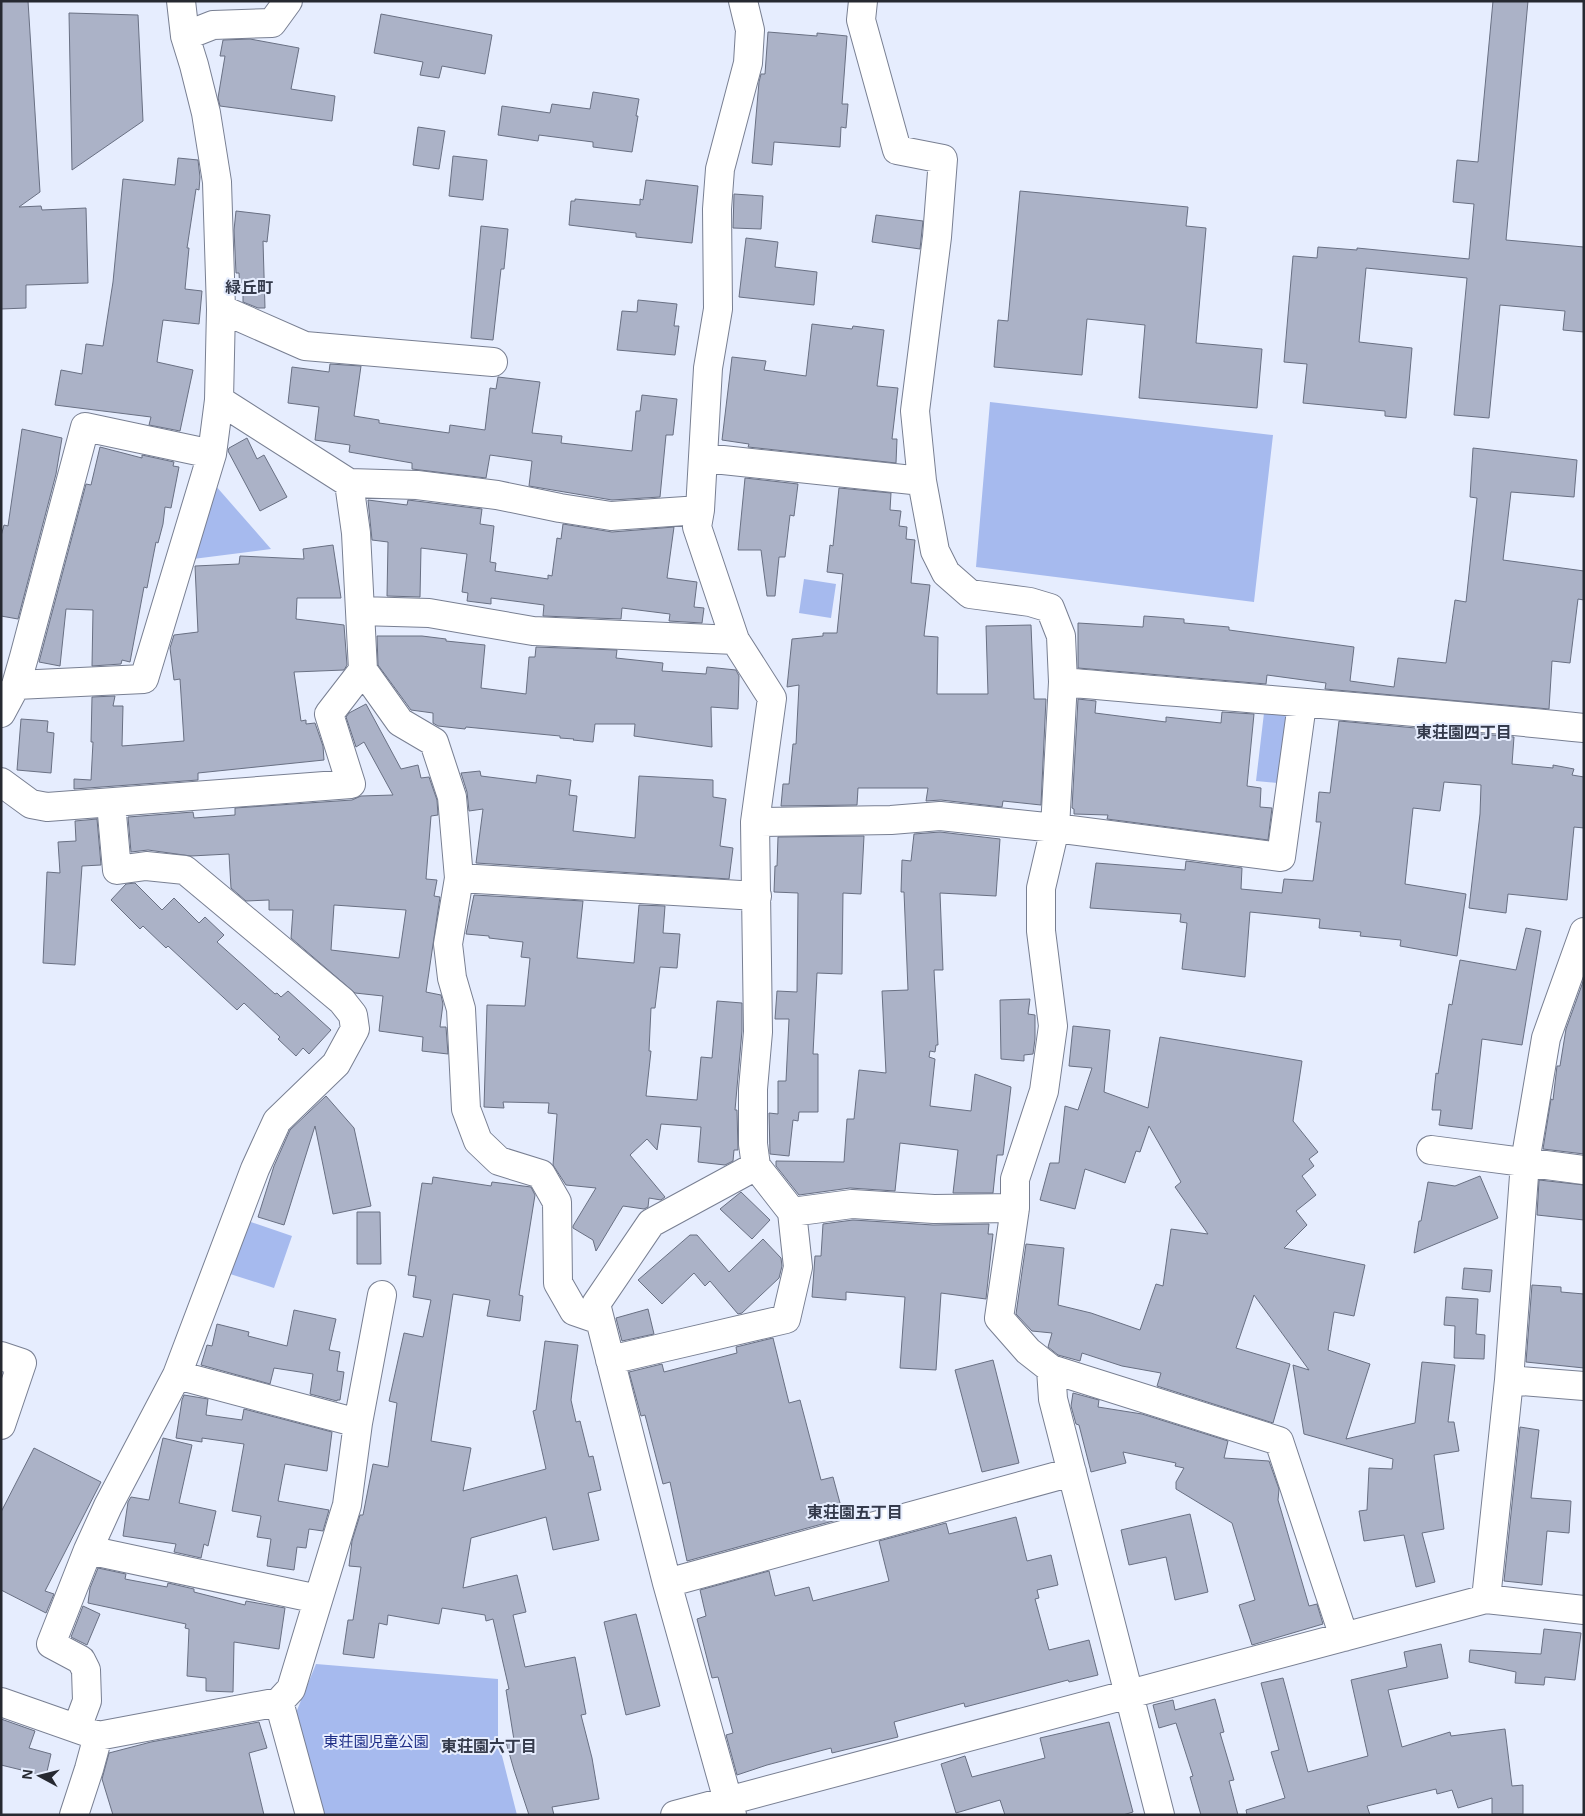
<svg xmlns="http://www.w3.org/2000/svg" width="1585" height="1816" font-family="Arial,'Noto Sans JP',sans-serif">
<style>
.green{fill:#a6baee}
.building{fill:#abb2c7;stroke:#697083;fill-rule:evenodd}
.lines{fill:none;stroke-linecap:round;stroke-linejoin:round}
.minor-casing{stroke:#787f92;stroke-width:30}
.minor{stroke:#fff;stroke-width:28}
.labels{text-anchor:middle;stroke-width:4;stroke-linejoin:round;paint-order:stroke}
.park-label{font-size:15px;fill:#1c2c86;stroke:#e6edfe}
.neighbourhood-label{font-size:16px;font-weight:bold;fill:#343a4b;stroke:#e6edfe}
</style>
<rect width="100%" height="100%" fill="#e6edfe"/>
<path class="green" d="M990 402 1273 435 1254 602 976 567Z
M215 485 271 549 193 559Z
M804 579 836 584 831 618 799 613Z
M1264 713 1287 716V784L1256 781Z
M245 1220 292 1236 274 1288 227 1273Z
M316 1664 498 1679V1740L517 1815H320L293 1720Z"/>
<path class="building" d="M1 1H28L40 192 19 207 41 206 42 210 86 208 88 283 26 285V308L1 309Z
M1493 1H1528L1506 240 1584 247V332L1563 330 1565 311 1500 305 1489 418 1454 415 1467 278 1366 268 1359 342 1412 348 1406 418 1385 416V411L1303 403 1307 364 1284 362 1293 256 1317 258 1318 247 1357 250V248L1469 259 1474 204 1453 202 1457 160 1478 162Z
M69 13 138 15 143 121 72 170Z
M381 14 492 35 485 74 442 66 439 78 420 75 423 62 374 53Z
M768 32 817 36V33L847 36 842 104H848L846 128 841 127 840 147 774 142 772 165 752 163 759 82 761 74H765Z
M250 39 299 48 291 89 335 96 332 121 220 106 218 98 225 56H220L223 40Z
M593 92 639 99 636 116H638L632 152 593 147V142L539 135 538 141 498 135 502 106 550 113 552 104 590 109Z
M418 127 445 131 439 169 413 165Z
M453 156 487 160 483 200 449 196Z
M178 158 198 160 200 177 199 190 196 189 187 248H189L185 289 202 291 199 324 163 320 157 362 193 370 180 431 149 425 151 417 55 405 61 370 82 374 86 344 103 346 113 282 123 179 175 185Z
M646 180 698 186 692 243 636 237V233L569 225 571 201H575V199L640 205V199L643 200Z
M1020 191 1188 207 1186 226 1206 228 1196 343 1262 349 1257 408 1139 398 1145 325 1087 319 1082 375 994 367 998 320 1008 321Z
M734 194 763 196 761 229 733 228Z
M236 211 270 215 267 242 263 241 265 308H258L243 302V292H240L239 273H236L234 230Z
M876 215 923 221 920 249 872 242Z
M481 226 508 229 504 269H501L493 340 471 338Z
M746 238 778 242 775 267 817 272 814 305 739 297Z
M638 300 677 304 674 326H679L675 355 617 350 622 311 637 312Z
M812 324 852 329 853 326 884 330 877 386 898 388 892 439H897L896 463 748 447 749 444 722 440 732 357 766 361 764 370 806 376Z
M330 364 361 366 354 416 379 420V423L449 433 450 425 485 430 490 388 496 389 498 377 540 382 532 433 562 436 561 443 632 451 636 411H640L642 395 677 399 673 435H666L660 497 612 500 529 486 532 461 490 455 486 478 412 469V463L349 452 350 445 315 440 319 407 288 403 292 367 329 372Z
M22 429 62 438 56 474 18 619 1 616V536L4 525 8 526Z
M247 438 257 459 264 455 287 497 260 511 228 451 229 448Z
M100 447 142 458V455L174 462 173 466 179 467 171 508 165 507 163 524 158 543 156 542 147 588 144 587 130 662 122 660 121 664 92 666 93 610 66 609 60 666 39 662 86 484 91 485Z
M1473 448 1577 460 1574 497 1511 492 1503 560 1584 571V600L1578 599 1570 663 1552 661 1549 709 1325 689 1326 683 1267 675 1266 684 1078 668V623L1143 627 1144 616 1184 619V623L1229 627V630L1354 647 1350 681 1394 687 1398 658 1446 663 1455 600 1466 602 1477 498 1470 497Z
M745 478 798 484 794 516 790 515 785 557H779L775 596H767L761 550H738Z
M839 488 891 493 890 510 901 511 899 526 907 527 906 539 915 540 911 583 930 585 924 636 938 637 937 694H988L986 626 1031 625 1034 699H1046L1041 805 1003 801 1002 807 941 800 926 801 928 788H858L857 805 781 806 783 784H789L793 744H796L799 685 787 687 792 639 823 636V633H837L843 574 827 572 830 545 833 546Z
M368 500 407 505 408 500 416 501 482 509 480 524 494 526 490 562 496 563 495 571 548 579V575L552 576 557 538 561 539 563 524 612 532 674 527 667 578 697 582 694 607 704 608 702 623 669 621 670 614 622 608 621 619 543 616 544 605 491 598V604L467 601 468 593 462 592 467 554 421 548 420 597 387 596 388 542 372 540Z
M333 545 341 598H297L296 619 344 625 347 665 344 670 294 672 301 721 306 720V724L315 723 323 746 324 760 198 773V780L74 789V779L91 780 93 742H91L92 697 115 696 113 706H123L122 746 184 741 180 679 174 680 170 648 174 635 198 632 195 566 239 564 240 556 304 559 303 549Z
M377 636H422L446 639V641L485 645 481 688 526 694 529 657H535L536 647 617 650 616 658 663 663 662 671 706 674 707 667 736 670 739 676 738 709 711 707 712 747 634 736 635 724H595L593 742 573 740 574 739 560 738V736L466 727 465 729 438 726 433 723V713L411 710 378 665Z
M1078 699 1096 701 1095 713 1166 722V717L1221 723 1222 712 1254 714 1247 786 1261 788 1260 807 1272 808 1268 840 1107 819 1108 815 1074 814V809L1072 808Z
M366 704 401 769 418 765 421 778 429 777 437 800 438 815 431 816 426 879 437 880 434 896 440 897 426 992 441 995 443 1004 440 1027H446L448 1054 422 1051 423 1037 379 1031 383 996 355 993 291 938 293 910H269V900L246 901 231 888 229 854 191 856 148 850 131 852 128 817 193 812 194 818 235 815V808L352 800 361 796 393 795 364 742 356 747 346 717 349 713ZM334 905 406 910 399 958 331 950Z
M21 719 48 721 47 732 54 733 51 773 17 770Z
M1339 721 1514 737 1512 764 1553 768V765L1574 769 1572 775 1584 777V828L1574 827 1567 900 1508 894 1506 913 1469 908 1480 814 1481 785 1444 782 1440 811 1413 808 1405 884 1466 894 1457 956 1400 946 1401 940 1360 936 1361 932 1319 928 1320 919 1250 912 1245 977 1182 969 1187 923 1180 922 1181 914 1090 908 1096 863 1185 870 1186 861 1242 868 1241 889 1282 893 1284 879 1313 881 1321 822H1316L1319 792 1330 793Z
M480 771 481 776 536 783 537 775 571 780 569 795 577 796 573 831 635 838 639 776 713 780V797L726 799 720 846 733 848 729 879 476 863 483 809 469 811 467 792 461 773Z
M97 819 101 865 82 866 75 965 43 963 47 872 60 873 58 842 76 841 75 821Z
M940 832 1000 839 996 896 940 893 943 970H934L938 1045H936L935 1052 930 1051 929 1057 935 1059 930 1106 971 1111 975 1074 1011 1087 1003 1155H997L993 1193H953L958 1150 900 1143 895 1191 850 1188 799 1195 776 1166V1161L844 1162 847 1119H854L859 1070 886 1073 882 991 908 990 904 892H901L902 860 911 861 914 834Z
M864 836 861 894 843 893 842 974 817 973 813 1054H818V1112H799L798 1121 793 1120 789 1156 770 1154 769 1113 778 1114V1081H786L789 1019H775L777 991 797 992 798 893 774 892 775 866H777L778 837Z
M135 883 162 910 174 898 199 923 205 917 224 935 217 942 275 994 277 993 281 997 288 991 331 1030 309 1054 303 1048 296 1056 278 1039 280 1037 244 1003 237 1010 168 946 166 948 143 926 140 929 111 900 126 884Z
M474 895 583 901 577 958 634 963 639 905 665 906 663 933 680 934 677 968 660 967 655 1008H651L649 1051H651L646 1096 697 1100 701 1057 712 1058 717 1001 742 1003V1031L735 1110H737L738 1150H734L733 1161 725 1165 698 1162 701 1127 661 1124 657 1150 647 1139 630 1155 665 1197 661 1200 649 1198 648 1207 644 1209 623 1206 596 1251 593 1240 573 1228V1226L596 1188 566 1185 553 1165 557 1114 548 1113 549 1103 503 1102 504 1108 484 1107 487 1005 525 1006 530 958 521 957 523 942 489 938V936L466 934Z
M1526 928 1541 931 1522 1045 1482 1039 1472 1129 1439 1125 1441 1110H1432L1436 1073 1438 1074 1449 1004 1452 1005 1460 960 1516 970Z
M1584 979V1154L1543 1149 1551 1099 1553 1100 1557 1066H1560L1566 1029Z
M1030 999 1028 1014 1035 1015V1039L1033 1054 1024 1055V1061L1001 1059 1000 1000Z
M1073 1026 1110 1030 1104 1092 1148 1108 1160 1037 1302 1061 1293 1121 1318 1152 1309 1159 1314 1166 1302 1176 1316 1195 1296 1211 1307 1225 1284 1248 1365 1265 1354 1316 1334 1312 1328 1350 1370 1364 1346 1439 1415 1423 1422 1362 1455 1365 1448 1422H1454L1459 1451 1434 1455 1444 1529 1422 1533 1435 1582 1416 1587 1404 1535 1364 1541 1359 1511 1367 1510 1369 1468 1392 1469 1393 1459 1304 1434 1293 1365 1309 1370 1254 1295 1236 1348 1290 1364 1273 1423 1157 1386 1161 1373 1122 1366 1082 1353 1080 1361 1058 1355 1048 1347 1052 1333 1032 1331 1016 1314 1026 1244 1064 1248 1058 1305 1091 1313 1140 1330 1156 1284 1163 1286 1171 1229 1208 1234 1175 1187 1181 1182 1149 1126 1140 1152 1136 1151 1125 1183 1085 1169 1075 1209 1040 1200 1050 1163H1059L1065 1106 1078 1110 1092 1068 1069 1066Z
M326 1096 354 1128 371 1206 333 1214 315 1126 284 1225 258 1217 274 1166 290 1130Z
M1480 1176 1498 1218 1414 1253 1419 1221H1421L1428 1182 1455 1186Z
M433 1177 491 1186 492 1182 531 1187 535 1195 519 1295 523 1296 520 1321 487 1316 490 1300 453 1294 431 1441 471 1448 463 1491 546 1469 533 1411 536 1410 545 1341 578 1345 571 1400 576 1422 580 1421 589 1457 593 1456 601 1490 588 1493 599 1540 553 1550 546 1517 471 1538 463 1588 517 1575 526 1612 513 1615 525 1667 575 1657 586 1714 581 1715 592 1758 599 1799 552 1807 554 1815H529L514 1770 506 1742 514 1740 506 1690 509 1689 493 1619 486 1621 485 1615 442 1608 439 1624 388 1615 387 1625 379 1623 374 1658 343 1654 348 1620H353L361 1567 349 1566 352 1541 360 1515H363L373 1464 388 1467 397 1403 389 1401 404 1333 423 1337 431 1300 413 1297 416 1276 408 1275 422 1183 432 1184Z
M1539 1180 1584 1185V1220L1537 1215Z
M741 1192 770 1220 752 1239 720 1209Z
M357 1212H380L381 1264H357Z
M853 1220 933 1225 989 1224 988 1234H993L986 1299 941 1293 936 1370 900 1368 905 1297 846 1292V1300L812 1297 815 1256H821L823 1224Z
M690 1235H697L729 1272 763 1239 781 1258 782 1266 779 1278 742 1313 738 1314 710 1281 705 1286 694 1273 662 1304 638 1280Z
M1464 1268 1492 1270 1490 1292 1462 1289Z
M1532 1285 1561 1287V1292L1584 1294V1368L1526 1362Z
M1446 1297 1478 1299 1476 1334 1485 1335 1484 1359 1454 1358 1455 1326 1444 1325Z
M648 1309 654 1334 622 1341 616 1318Z
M294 1310 336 1319 329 1350 340 1352 337 1371 344 1372 340 1400H337V1401L310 1394 313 1374 274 1368 270 1384 201 1365 207 1345 212 1346 217 1324 249 1332 248 1336 287 1346Z
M773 1338 789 1403 800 1400 821 1480 833 1477 844 1518 687 1561 670 1482 663 1484 645 1415 641 1416 629 1372 662 1364 664 1372 737 1353 736 1347Z
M993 1360 1019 1463 982 1472 955 1370Z
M1073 1393 1099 1400 1098 1407 1142 1414 1228 1441 1224 1458 1269 1461 1279 1489 1278 1500 1309 1606 1317 1604 1323 1624 1252 1645 1239 1605 1255 1600 1232 1523 1176 1489V1482L1184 1468 1175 1466 1176 1463 1123 1452 1126 1463 1091 1472 1079 1425 1076 1424 1071 1406Z
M184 1395 208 1399 206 1415 242 1420 244 1409 332 1432 327 1471 285 1464 278 1501 329 1510 323 1531 309 1529 306 1548 297 1547 294 1570 267 1566 271 1539 257 1537 261 1516 232 1511 244 1444 202 1438V1442L176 1438 182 1400Z
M1520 1427 1539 1430 1531 1498 1571 1501 1569 1533 1547 1531 1542 1585 1504 1581Z
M163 1438 192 1445 179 1503 216 1511 208 1546 204 1544 201 1558 174 1552 176 1544 123 1536 128 1502 131 1497 149 1500Z
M34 1448 101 1482 45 1591 54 1594 46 1613 1 1590V1512Z
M1190 1514 1208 1592 1175 1600 1166 1557 1129 1565 1121 1530Z
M1016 1517 1027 1561 1051 1555 1058 1585 1037 1590 1039 1598 1035 1599 1049 1650 1089 1640 1098 1675 1069 1682 1068 1680 965 1707 964 1703 894 1722 898 1737 832 1753 831 1748 767 1765 737 1775 726 1735 733 1733 718 1677 712 1678 697 1619 706 1616 700 1590 769 1571 775 1596 809 1587 813 1601 889 1581 879 1541 946 1523 949 1534Z
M98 1568 126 1574 125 1579 167 1587 168 1583 194 1589V1592L245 1605 246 1601 285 1608 279 1649 234 1642 233 1692 206 1691V1678L187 1676 189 1629 185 1628 186 1624 88 1603 90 1588Z
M83 1606 100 1614 87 1645 71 1637Z
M636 1614 660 1706 626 1715 604 1622Z
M1544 1629 1581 1633 1575 1680 1545 1677 1544 1685 1515 1683 1516 1672 1469 1662 1470 1650 1541 1654Z
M1441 1644 1448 1678 1388 1690 1402 1747 1450 1732 1451 1736 1505 1729 1512 1786 1523 1785V1814H1492V1798L1458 1808 1452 1790 1437 1794 1436 1789 1367 1806 1370 1815H1247L1246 1810 1285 1798 1271 1752 1279 1750 1261 1683 1283 1678 1308 1772 1368 1756 1351 1680 1407 1667 1404 1652Z
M1215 1699 1224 1732 1220 1733 1234 1780 1229 1781 1238 1815H1201L1190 1777 1193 1776 1176 1723 1159 1728 1153 1705 1173 1700 1175 1710Z
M1 1719 35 1731 29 1748 51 1754 46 1776 1 1765Z
M259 1722 267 1748 249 1753 264 1815H113L102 1779 109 1753 151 1742Z
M1109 1722 1133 1812 1123 1815H1005L1000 1800 956 1813 941 1764 965 1756 972 1777 1045 1758 1040 1738Z"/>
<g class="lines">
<g class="minor-casing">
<path id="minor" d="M863 1 861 20 897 150 943 159 937 237 915 411 922 481 935 551 946 573 970 594 1030 602 1050 608 1061 636 1063 682 1055 828 1041 888V931L1053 1026 1044 1091 1015 1179V1208L999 1318 1028 1351 1051 1369 1279 1441 1344 1637
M185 36 213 25 272 23 288 1
M221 309 305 346 493 362
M219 400 349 483 356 533 363 670 400 722 434 742 452 797 459 878 448 944 452 978 461 1009 466 1109 478 1141 499 1161 541 1174 557 1202 558 1283 574 1311 600 1320
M704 458 922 481
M349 483 417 485 497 495 560 508 611 516 700 510
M360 611 429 613 533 631 735 640
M1063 682C1236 698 1410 710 1584 728
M16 685 144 679 212 454 219 400 221 309 217 182 206 113 194 65 185 36 181 1
M1 713 16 685 24 657 85 427 212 454
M1 782 31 804 47 807 351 784 329 714 363 670
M755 822 891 820 940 816 1055 828 1281 857 1302 704
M459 878 757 896
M1431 1150 1584 1170
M792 1212 852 1204 934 1209 1015 1208
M1 1356 22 1363 1 1425
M610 1360 786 1319 798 1267 792 1212 756 1166 753 1144V1089L758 1032 755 822 772 698 735 640 697 527 700 510 708 368 718 309 717 209 720 169 748 63 750 30 743 1
M1051 1369 1053 1399 1160 1815
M177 1375 358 1423
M1509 1380 1584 1386
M88 1550 318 1599
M667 1583 1072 1472
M1486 1599 1509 1380 1525 1162 1546 1038 1584 932
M1 1702 98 1736 279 1702
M77 1728 87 1701 86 1670 81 1660 51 1644 88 1550 108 1506 177 1375 255 1169 277 1121 336 1064 355 1029 353 1015 342 1001 185 870 146 866 117 870 111 803
M74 1815 89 1769 98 1736
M310 1815 279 1702 291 1689 347 1505 358 1423 382 1295
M675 1815 1486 1599 1584 1610
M732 1815 667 1583 596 1304 651 1223 756 1166"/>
</g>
<use href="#minor" class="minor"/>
</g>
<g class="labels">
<g class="park-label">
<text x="376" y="1747">東荘園児童公園</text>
</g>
<g class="neighbourhood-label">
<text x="249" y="293">緑丘町</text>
<text x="1464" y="738">東荘園四丁目</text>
<text x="855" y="1518">東荘園五丁目</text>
<text x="489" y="1752">東荘園六丁目</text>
</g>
</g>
<rect width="1585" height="1816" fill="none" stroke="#262931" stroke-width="5"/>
<g transform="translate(40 1776) rotate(277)" stroke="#e6edfe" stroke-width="4" paint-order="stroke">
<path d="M0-4L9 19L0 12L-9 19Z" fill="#262931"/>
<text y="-8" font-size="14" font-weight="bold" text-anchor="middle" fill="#262931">N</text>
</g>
</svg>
